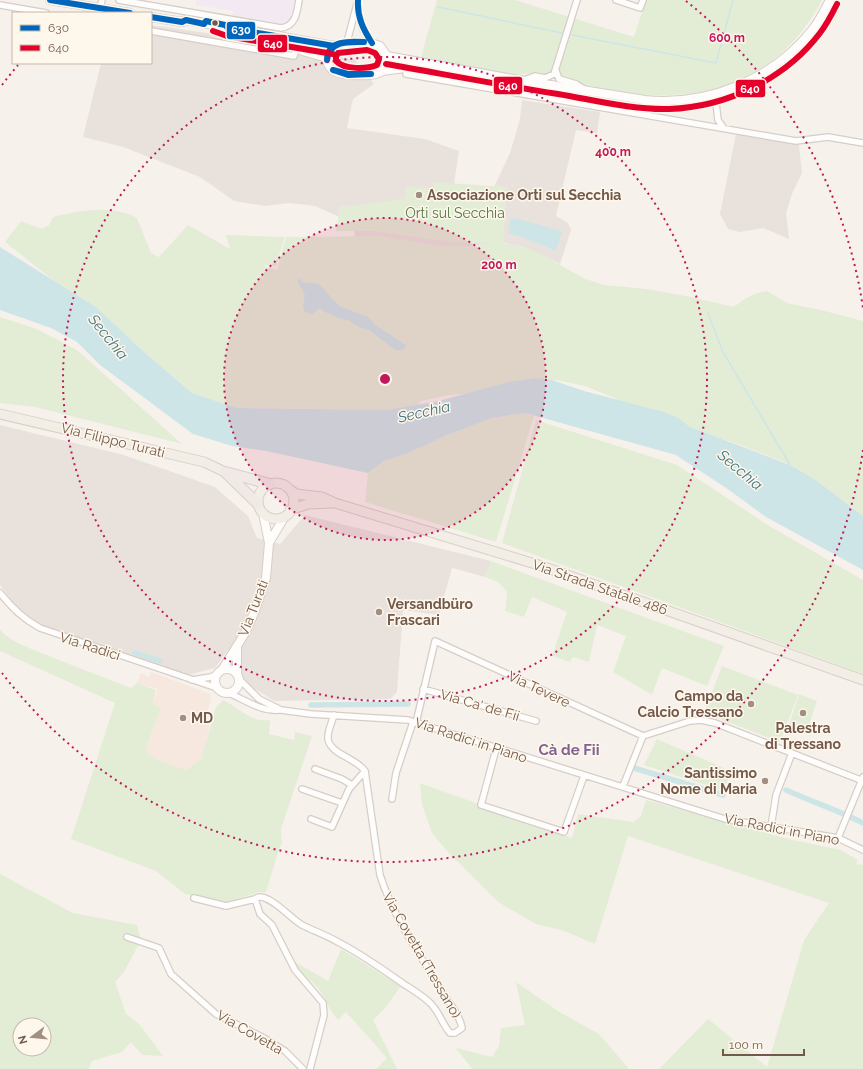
<svg xmlns="http://www.w3.org/2000/svg" width="863" height="1069" font-family="Raleway,sans-serif">
<style>
.commercial{fill:#f6e7df}
.industrial{fill:#e9e2dc}
.education{fill:#f3e9f2}
.green{fill:#e3edd6;fill-rule:evenodd}
.water{fill:#cde5e6}
.lines{fill:none;stroke-linecap:round;stroke-linejoin:round}
.stream{stroke:#cde5e6;stroke-width:1.5}
.canal{stroke:#cde5e6;stroke-width:5.5}
.street-casing{stroke:#d5cec8;stroke-width:8}
.secondary-casing{stroke:#d6cec8;stroke-width:10}
.primary-casing{stroke:#d8cfca;stroke-width:11}
.highway-casing{stroke:#d8cfca;stroke-width:12}
.street{stroke:#fefdfc;stroke-width:5.5}
.secondary{stroke:#fefdfc;stroke-width:8}
.primary{stroke:#f2ede5;stroke-width:9}
.highway{stroke:#f0e9e5;stroke-width:10}
.bus-1-casing{stroke:#fef7ec;stroke-width:9}
.bus-2-casing{stroke:#fef7ec;stroke-width:9}
.bus-1{stroke:#0065bd;stroke-width:6}
.bus-2{stroke:#e4002b;stroke-width:6}
.ring{fill:none;stroke:#c2185b;stroke-width:2;stroke-dasharray:2 4}
.bus-dot{fill:#74594b;stroke:#fef7ec;stroke-width:1.5}
.poi-dot{fill:#a28f83;stroke:#fef7ec;stroke-width:1.5}
.labels{text-anchor:middle;stroke-width:3;stroke-linejoin:round;paint-order:stroke}
.poi-label{font-size:14px;font-weight:bold;fill:#74594b;stroke:#fef7ec;text-anchor:start}
.park-label{font-size:14px;fill:#547943;stroke:#fef7ec}
.street-label{font-size:14px;fill:#74594b;stroke:#fef7ec}
.water-label{font-size:15px;font-style:italic;fill:#43767f;stroke:#fef7ec}
.neighbourhood-label{font-size:15px;font-weight:bold;fill:#806390;stroke:#fef7ec}
.centre{fill:#c2185b;stroke:#fef7ec;stroke-width:2}
.ring-label{font-size:12px;text-anchor:middle;font-weight:bold;fill:#c2185b;stroke:#fef7ec;stroke-width:3;stroke-linejoin:round;paint-order:stroke}
.line-badge{stroke:#fef7ec;stroke-width:1.5}
.badge-label{font-size:11px;text-anchor:middle;font-weight:bold;fill:#fff}
</style>
<rect width="100%" height="100%" fill="#f6f2eb"/>
<path class="commercial" d="M151 672 210 694 211 700 208 709 209 730 202 759 187 770 155 759 145 751 161 708 152 703 158 689 137 683 141 673 149 677Z"/>
<path class="industrial" d="M151 25 235 37 355 60 374 84 353 99 347 128 425 139 459 151 454 184 493 189 510 153 520 119 522 100 600 112 597 133 576 130 556 216 568 223 571 230 560 264 524 247 500 242 472 246H439L355 237 353 223 315 206 289 203 266 206 234 201 200 177 123 147 83 137 101 63H151Z
M736 134 799 145 802 173 792 194 786 213 789 239 763 228 740 232 728 229 720 214Z
M0 425 124 455 215 487 248 516 257 538 280 544 305 515 491 561 485 577 452 568 439 615 403 610 397 692 390 699 274 701 249 685 240 673 241 658 228 650 215 668 188 675 43 626 18 609 0 585Z"/>
<path class="education" d="M196 0H295L290 20 280 24 233 16V11L196 5Z"/>
<path class="green" d="M437 0H515L634 37 646 0H822C773 93 686 108 590 87 580 85 572 79 562 77L559 73 545 75 532 73 516 75 421 57Z
M434 182 507 187 503 243 524 247 544 256 583 278 604 285 647 289 691 297 734 307C745 298 753 293 767 291L787 303 825 311 863 321V516L816 480 784 462 732 442 695 431 585 386 556 380 535 381 478 393 449 395 421 401 418 405 386 410 237 408 192 393 143 351 96 307 54 281 5 242 21 221 42 229 49 225 53 217C80 211 110 204 137 218L151 253 159 257 188 225 230 249 226 235 285 237 276 266 261 265 277 270 286 237 379 236 439 246H472L492 243 449 242 375 231H336L340 207 405 199 406 186 433 189Z
M0 317 37 329 77 350 182 444 35 407 0 403Z
M525 413 534 416 496 542 365 502 368 473 384 461 406 454 445 436 492 418Z
M536 420 677 465 771 527 863 580V674L502 543Z
M491 561 724 646 707 686 662 668 652 695 613 672 626 636 597 625 589 662 573 657 570 662 552 656 567 612 532 597 524 617 505 611 507 592 498 582 485 577Z
M0 630C14 644 35 650 54 658 79 668 105 678 131 688L137 683 156 690 152 703 161 708 145 751 155 759 187 770 201 759 216 707 223 700C239 708 252 723 270 720L269 734 294 740 295 732 312 736 281 829 282 843 279 849 266 892H259L227 902 185 894 156 871 71 839 115 703 0 651Z
M722 666 798 695 780 742 704 713Z
M799 694 817 701 807 731 789 725Z
M657 739 731 771 724 791 644 765Z
M420 783 572 838 578 814 633 822 641 816 646 800 788 839 841 850 858 860 856 864 863 865V1069H659L708 1019 767 1067 804 940 829 903 628 836 595 944 564 931 536 924 498 902 447 851 432 833 422 804Z
M0 874 73 913 137 925 141 940 124 972 115 982 126 1014 140 1025 163 1056 142 1055 131 1042 122 1052 92 1061 89 1069H0ZM20 1025H44V1049H20Z
M341 949 401 986 385 1008 373 1020 397 1069H376L387 1058 346 1012 338 1020C328 1010 328 1001 320 991 312 980 300 974 295 962L328 981Z
M516 982 558 1011 599 1034 629 1069H472L456 1048 492 1057 499 1046 501 1028 525 1025Z"/>
<path class="water" d="M514 218 562 231 556 251 519 236 509 234 510 220Z
M0 247 96 307 143 351 192 393 237 408 386 410 435 402 509 382 536 378 552 380 584 391 664 412 678 418 690 427 790 465 816 480 863 516V570L766 517 729 490 676 455 525 413 492 418 445 436 406 454 384 461 368 473 266 451 232 446 193 434 100 365 77 342 51 328 0 310Z
M298 278 303 282 319 284 339 306 368 317 374 324 406 345C404 350 401 351 395 350L369 330 361 328 348 320 341 319 325 312 320 308 312 314 305 312 303 306 305 295 298 282Z"/>
<g class="lines">
<path class="stream" d="M438 7 562 33
M572 35 716 63 733 0
M708 313 723 352 790 465"/>
<path class="canal" d="M135 653 160 661
M311 705 408 704
M634 768 723 795
M786 790C812 802 838 810 863 823"/>
<g class="street-casing">
<path id="street" d="M119 0 281 28C296 26 297 12 299 0
M616 0 640 8 643 0
M0 5 46 13
M100 8 102 0
M357 11 363 29 372 43
M151 31 294 56 296 48
M347 42 358 0
M556 71 559 79 576 84 584 89
M406 74 796 141 828 137 863 143
M524 80 535 76 545 78 554 74 577 0
M715 94 718 120 723 127
M0 593C12 608 23 619 40 628L217 688
M239 679 259 699 281 710H279
M192 680 211 677 219 673
M423 689 536 721
M229 693C245 700 262 712 279 710
M281 710 311 714 408 720 725 819 838 838 863 850
M416 723 435 641 643 736
M643 736 690 721 701 720 715 723 863 781
M496 749 481 805 564 832 584 776
M315 769 342 779 352 785
M623 786 643 736
M302 789 342 803
M392 799 396 773 413 722
M311 819 332 827 349 789 365 771
M771 827 776 795 792 753
M838 838 863 777
M194 898 226 906 255 899
M127 937 159 948 171 974 216 1014 264 1038 285 1051 303 1069
M310 1069 324 1015 323 1003 295 970 272 925 260 914 255 899C265 889 291 919 302 925 314 931 326 935 338 942 361 954 384 970 405 985 413 990 423 996 430 1003 439 1011 442 1024 450 1033H455L462 1028C460 1015 447 1000 440 988 418 952 393 916 380 875L365 771C356 758 330 754 328 739 327 732 332 722 334 715"/>
</g>
<g class="secondary-casing">
<path id="secondary" d="M50 0 130 13
M151 17 182 22 186 20 334 46
M274 40 306 52 327 58
M368 42 380 46 387 56C388 62 386 69 381 72 373 77 342 76 334 71 324 64 326 52 335 45Z
M387 56 513 79 645 100C708 106 773 80 813 29 820 20 825 9 830 0
M382 71 421 66 424 64
M269 543 285 516
M215 681a12 12 0 1 1 24 0a12 12 0 1 1-24 0Z
M222 670 245 633 254 613 266 578 269 543 263 513
M237 674V647"/>
</g>
<g class="primary-casing">
<path id="primary" d="M0 414 204 462 225 472
M258 501a18 18 0 1 1 36 0a18 18 0 1 1-36 0Z
M288 488 296 494 322 497 335 503 542 566 863 680
M290 510 308 504 332 503"/>
</g>
<g class="highway-casing">
<path id="highway" d="M225 472 270 484
M226 473 258 504"/>
</g>
<use href="#street" class="street"/>
<use href="#secondary" class="secondary"/>
<use href="#primary" class="primary"/>
<use href="#highway" class="highway"/>
<g class="bus-1-casing">
<path id="bus-1" d="M50 0 130 13
M358 0C357 17 363 29 372 43
M151 17 182 22 186 20 204 24 206 21 225 25 228 28 334 46
M327 60C327 40 350 41 364 42
M327 60C330 40 349 42 364 42
M333 70 348 74H371
M333 70 348 75 371 74"/>
</g>
<g class="bus-2-casing">
<path id="bus-2" d="M213 31 227 36 333 54
M367 50 375 53 379 59 377 65C367 69 344 70 336 61V57L338 53Z
M386 64C443 74 500 85 558 94 594 100 632 110 669 109 727 107 785 79 820 33 827 24 832 14 837 4"/>
</g>
<use href="#bus-1" class="bus-1"/>
<use href="#bus-2" class="bus-2"/>
</g>
<circle cx="385" cy="379" r="161" fill="#c2185b" fill-opacity=".12"/>
<g class="ring">
<circle cx="385" cy="379" r="161"/>
<circle cx="385" cy="379" r="322"/>
<path d="M863 450A483 483 0 0 1 2 673M2 85A483 483 0 0 1 18 65M686 1A483 483 0 0 1 863 308"/>
</g>
<circle class="bus-dot" cx="215" cy="23" r="3.5"/>
<g class="poi-dot">
<circle cx="419" cy="195" r="4"/>
<circle cx="379" cy="612" r="4"/>
<circle cx="751" cy="704" r="4"/>
<circle cx="803" cy="713" r="4"/>
<circle cx="183" cy="718" r="4"/>
<circle cx="765" cy="781" r="4"/>
</g>
<g class="labels">
<g class="poi-label">
<text x="427" y="200">Associazione Orti sul Secchia</text>
<text x="387" y="609">Versandbüro<tspan x="387" dy="16">Frascari</tspan></text>
<text x="743" y="701" text-anchor="end">Campo da<tspan x="743" dy="16">Calcio Tressano</tspan></text>
<text x="191" y="723">MD</text>
<text x="803" y="733" text-anchor="middle">Palestra<tspan x="803" dy="16">di Tressano</tspan></text>
<text x="757" y="778" text-anchor="end">Santissimo<tspan x="757" dy="16">Nome di Maria</tspan></text>
</g>
<g class="park-label">
<text x="455" y="218">Orti sul Secchia</text>
</g>
<g class="street-label">
<text transform="translate(113 440) rotate(14)" y="5">Via Filippo Turati</text>
<text transform="translate(600 587) rotate(19)" y="5">Via Strada Statale 486</text>
<text transform="translate(253 608) rotate(-69)" y="5">Via Turati</text>
<text transform="translate(90 646) rotate(18)" y="5">Via Radici</text>
<text transform="translate(539 689) rotate(25)" y="5">Via Tevere</text>
<text transform="translate(480 705) rotate(16)" y="5">Via Ca' de Fii</text>
<text transform="translate(471 740) rotate(18)" y="5">Via Radici in Piano</text>
<text transform="translate(782 829) rotate(11)" y="5">Via Radici in Piano</text>
<text transform="translate(422 955) rotate(60)" y="5">Via Covetta (Tressano)</text>
<text transform="translate(250 1032) rotate(30)" y="5">Via Covetta</text>
</g>
<g class="water-label">
<text transform="translate(108 337) rotate(51)" y="5">Secchia</text>
<text transform="translate(424 412) rotate(-13)" y="5">Secchia</text>
<text transform="translate(740 470) rotate(40)" y="5">Secchia</text>
</g>
<g class="neighbourhood-label">
<text x="569" y="755">Cà de Fii</text>
</g>
</g>
<circle cx="385" cy="379" r="6" class="centre"/>
<g class="ring-label">
<text x="727" y="42">600 m</text>
<text x="613" y="156">400 m</text>
<text x="499" y="269">200 m</text>
</g>
<g class="line-badge">
<rect x="226" y="21" width="30" height="19" rx="4" fill="#0065bd"/>
<rect x="257" y="34" width="31" height="19" rx="4" fill="#e4002b"/>
<rect x="493" y="76" width="30" height="19" rx="4" fill="#e4002b"/>
<rect x="735" y="79" width="31" height="19" rx="4" fill="#e4002b"/>
</g>
<g class="badge-label">
<text x="241" y="34">630</text>
<text x="273" y="48">640</text>
<text x="508" y="90">640</text>
<text x="750" y="93">640</text>
</g>
<rect x="12" y="12" width="140" height="52" fill="#fef7ec" stroke="#c7b8ac"/>
<rect x="20" y="25" width="20" height="6" fill="#0065bd" stroke="#c7b8ac"/>
<text x="48" y="32" font-size="12" fill="#74594b">630</text>
<rect x="20" y="45" width="20" height="6" fill="#e4002b" stroke="#c7b8ac"/>
<text x="48" y="52" font-size="12" fill="#74594b">640</text>
<g transform="translate(32 1037) rotate(254)"><circle r="19" fill="#fef7ec" stroke="#c7b8ac"/>
<path d="M0-3L7 15L0 10L-7 15Z" fill="#a28f83"/>
<text y="-6" font-size="11" font-weight="bold" text-anchor="middle" fill="#74594b">N</text>
</g>
<path d="M723 1049v6h81v-6" fill="none" stroke="#74594b" stroke-width="2"/>
<text x="729" y="1049" font-size="12" fill="#74594b" stroke="#fef7ec" stroke-width="3" paint-order="stroke">100 m</text>
</svg>
